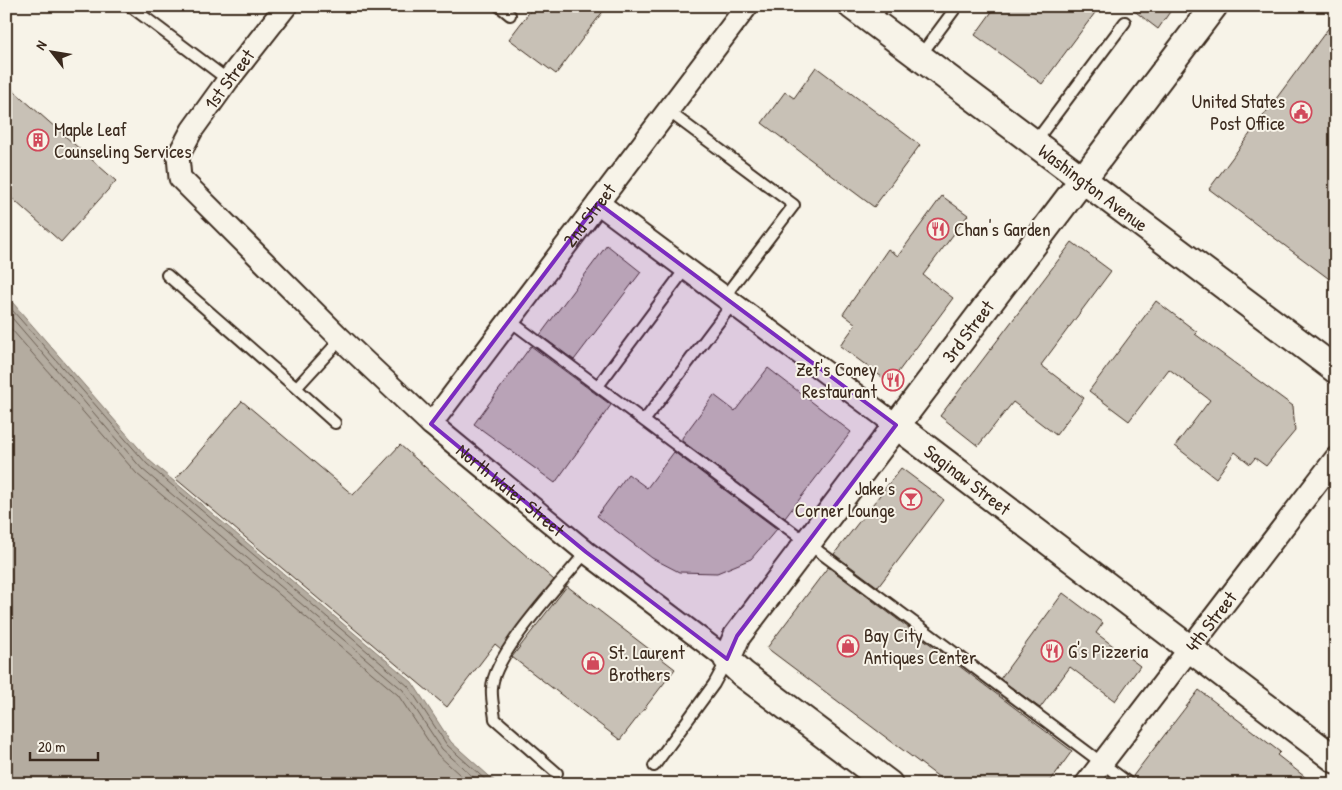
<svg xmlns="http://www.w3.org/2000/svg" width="1342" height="790" font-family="'Patrick Hand',sans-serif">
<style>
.water{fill:#b4aca0;stroke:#84786c}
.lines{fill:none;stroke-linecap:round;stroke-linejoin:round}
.shore{stroke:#6b5e52;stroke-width:1}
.building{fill:#c8c1b6;stroke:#3b2a1e}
.service-casing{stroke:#3b2a1e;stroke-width:14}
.minor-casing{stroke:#3b2a1e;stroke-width:25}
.tertiary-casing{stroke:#3b2a1e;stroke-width:30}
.service{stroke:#f7f3e8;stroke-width:10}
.minor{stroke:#f7f3e8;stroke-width:21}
.tertiary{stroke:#f7f3e8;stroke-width:26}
.marked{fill:#7b2cbf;fill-opacity:0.2;stroke:#7b2cbf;stroke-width:4;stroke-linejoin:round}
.labels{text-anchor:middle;stroke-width:4;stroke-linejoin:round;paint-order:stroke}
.street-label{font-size:19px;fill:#3b2a1e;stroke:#f7f3e8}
.poi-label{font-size:19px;fill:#3b2a1e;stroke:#f7f3e8;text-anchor:start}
</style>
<rect width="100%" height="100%" fill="#f7f3e8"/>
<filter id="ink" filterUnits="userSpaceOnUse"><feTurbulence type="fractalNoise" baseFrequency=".02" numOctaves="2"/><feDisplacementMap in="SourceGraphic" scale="10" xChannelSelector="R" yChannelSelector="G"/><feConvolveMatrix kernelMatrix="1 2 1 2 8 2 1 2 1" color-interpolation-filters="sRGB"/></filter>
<g filter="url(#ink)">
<path class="water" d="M6 295 150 461 412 682 451 742 498 784H6Z"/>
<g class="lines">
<path class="shore" d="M6 303 147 464 408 686 447 745 490 784
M6 311 142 469 403 690 442 749 481 784
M6 323 137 474 398 695 437 754 470 784"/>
</g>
<path class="building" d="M534 6H607L556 74 509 39Z
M996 6H1100L1042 84 975 35Z
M1128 6H1174L1158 29Z
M1336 18V284L1209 189Z
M816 67 920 145 874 207 762 123 785 92 794 98Z
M6 84 116 181 61 242 6 193Z
M942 196 968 215 923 275 953 298 890 383 840 346 856 324 843 314 888 249 898 256Z
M1072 242 1111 271 1041 365 1084 398 1056 435 1013 402 978 446 940 416Z
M607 245 641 272 574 360 540 335Z
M1156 301 1197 332 1195 334 1293 406 1295 431 1266 466 1255 458 1250 464 1235 452 1216 478 1175 446 1210 400 1169 369 1129 421 1089 391Z
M531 346 611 405 555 483 474 424Z
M768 368 851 432 785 518 682 441V438L714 395 735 411Z
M242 401 353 495 400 445 554 580 501 649 495 644 447 707 176 479Z
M674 452 777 529 751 559 717 573 679 572 652 558 597 516 628 474 647 488Z
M901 468 944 500 878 587 834 554Z
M828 567 1072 751 1048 784H948L767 648Z
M567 586 675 669 620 740 512 657Z
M1063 593 1103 623 1096 633 1140 666 1115 701 1070 667 1040 708 1000 679Z
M1199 690 1280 752 1277 755 1314 784H1144L1133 776Z"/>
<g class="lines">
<g class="service-casing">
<path id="service" d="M130 6 228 80
M499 6 510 15
M872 21 883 6
M920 56 957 6
M668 111 794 205 724 297
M1035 142 1125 22
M167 275 296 388
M509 320 1130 784
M598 386 686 268
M644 421 733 303
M335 423 296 388 341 339
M654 766 714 684 727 660
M557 773 495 719C494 709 491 698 492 688 493 654 563 581 586 552"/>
</g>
<g class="minor-casing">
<g id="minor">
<path id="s1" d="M286 6 228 80 192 130 178 156 180 178 341 339 431 424 586 552 727 659"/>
<path d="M598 203 896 425"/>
<path id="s2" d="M431 424 747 6"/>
<path id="s3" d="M1086 784 1336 458"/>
</g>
</g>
<g class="tertiary-casing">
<g id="tertiary">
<path id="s4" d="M852 6 1336 370"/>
<path id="s5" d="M896 425 1336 760"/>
<path id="s6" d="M889 784 743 674 727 659 737 636 1214 6"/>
</g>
</g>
<use href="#service" class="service"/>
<use href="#minor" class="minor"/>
<use href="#tertiary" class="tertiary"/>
</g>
</g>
<path class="marked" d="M598 203 896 425 737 636 727 659 586 552 431 424Z"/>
<defs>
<g id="civic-ring" transform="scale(1.125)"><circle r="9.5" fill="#f7f3e8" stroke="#d1495b" stroke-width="1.5"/><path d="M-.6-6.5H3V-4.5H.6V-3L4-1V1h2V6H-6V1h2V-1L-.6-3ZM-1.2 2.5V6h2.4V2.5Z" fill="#d1495b"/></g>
<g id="building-ring" transform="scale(1.125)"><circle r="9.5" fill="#f7f3e8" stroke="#d1495b" stroke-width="1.5"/><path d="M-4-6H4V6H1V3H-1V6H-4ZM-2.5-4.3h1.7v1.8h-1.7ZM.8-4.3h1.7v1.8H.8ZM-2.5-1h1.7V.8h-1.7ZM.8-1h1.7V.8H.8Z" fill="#d1495b"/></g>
<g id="restaurant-ring" transform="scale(1.125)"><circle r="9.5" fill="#f7f3e8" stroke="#d1495b" stroke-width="1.5"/><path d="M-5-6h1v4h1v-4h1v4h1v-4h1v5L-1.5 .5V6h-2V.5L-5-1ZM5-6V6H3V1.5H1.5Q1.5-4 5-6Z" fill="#d1495b"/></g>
<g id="bar-ring" transform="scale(1.125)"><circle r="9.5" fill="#f7f3e8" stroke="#d1495b" stroke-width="1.5"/><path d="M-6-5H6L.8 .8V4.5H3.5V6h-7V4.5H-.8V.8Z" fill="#d1495b"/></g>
<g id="shop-ring" transform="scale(1.125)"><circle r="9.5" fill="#f7f3e8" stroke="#d1495b" stroke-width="1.5"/><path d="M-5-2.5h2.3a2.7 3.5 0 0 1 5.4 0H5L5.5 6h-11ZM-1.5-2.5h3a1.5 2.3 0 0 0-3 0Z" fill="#d1495b"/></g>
</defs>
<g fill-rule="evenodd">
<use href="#civic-ring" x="1301" y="112"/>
<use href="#building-ring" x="38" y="140"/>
<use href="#restaurant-ring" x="938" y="229"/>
<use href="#restaurant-ring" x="893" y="380"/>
<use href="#bar-ring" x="911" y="499"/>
<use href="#shop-ring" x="848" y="646"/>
<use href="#restaurant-ring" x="1052" y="651"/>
<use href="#shop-ring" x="593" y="663"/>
</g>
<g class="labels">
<g class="street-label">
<text transform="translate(229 79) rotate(-53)" y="7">1st Street</text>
<text dy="7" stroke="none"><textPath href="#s4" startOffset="302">Washington Avenue</textPath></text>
<text dy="7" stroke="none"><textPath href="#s2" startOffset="262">2nd Street</textPath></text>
<text dy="7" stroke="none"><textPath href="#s6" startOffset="612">3rd Street</textPath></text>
<text dy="7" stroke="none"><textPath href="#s5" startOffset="90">Saginaw Street</textPath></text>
<text dy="7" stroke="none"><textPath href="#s1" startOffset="662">North Water Street</textPath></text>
<text dy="7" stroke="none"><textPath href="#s3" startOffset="205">4th Street</textPath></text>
</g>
<g class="poi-label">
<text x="1285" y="108" text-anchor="end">United States<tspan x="1285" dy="22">Post Office</tspan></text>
<text x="54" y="136">Maple Leaf<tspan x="54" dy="22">Counseling Services</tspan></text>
<text x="954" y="236">Chan's Garden</text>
<text x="877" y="376" text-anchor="end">Zef's Coney<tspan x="877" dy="22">Restaurant</tspan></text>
<text x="895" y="495" text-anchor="end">Jake's<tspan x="895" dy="22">Corner Lounge</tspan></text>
<text x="864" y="642">Bay City<tspan x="864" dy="22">Antiques Center</tspan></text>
<text x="1068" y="658">G's Pizzeria</text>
<text x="609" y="659">St. Laurent<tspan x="609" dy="22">Brothers</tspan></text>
</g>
</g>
<rect width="1342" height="790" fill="none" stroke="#f7f3e8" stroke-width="25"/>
<rect x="12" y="12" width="1317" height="765" fill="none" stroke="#3b2a1e" stroke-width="2" filter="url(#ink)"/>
<g transform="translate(52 52) rotate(301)" stroke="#f7f3e8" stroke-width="4" paint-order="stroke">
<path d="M0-4L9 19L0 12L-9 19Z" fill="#3b2a1e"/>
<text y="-8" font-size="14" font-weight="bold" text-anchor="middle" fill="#3b2a1e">N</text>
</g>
<path d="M30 752v8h68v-8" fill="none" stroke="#3b2a1e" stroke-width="2.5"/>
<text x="38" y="752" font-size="15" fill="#3b2a1e" stroke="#f7f3e8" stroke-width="4" paint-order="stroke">20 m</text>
</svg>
